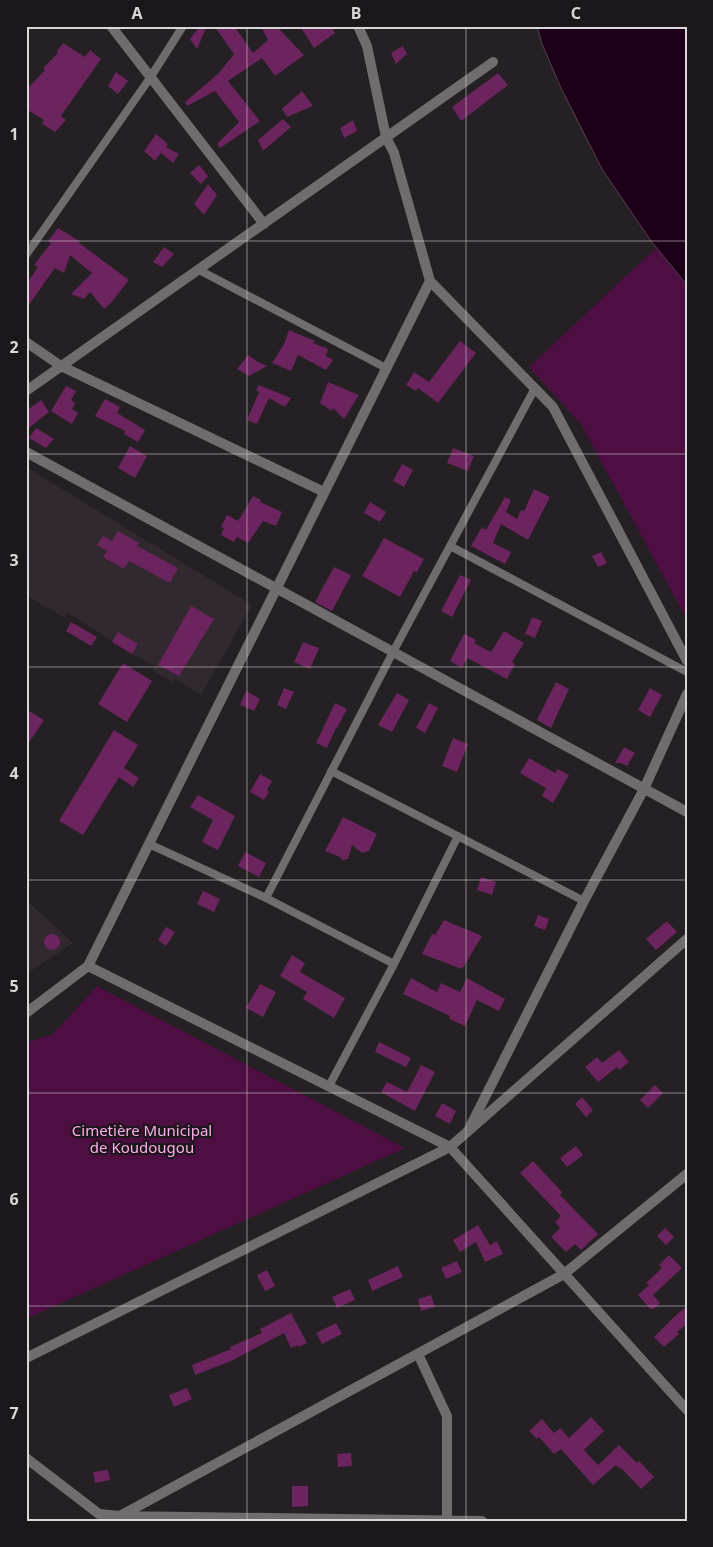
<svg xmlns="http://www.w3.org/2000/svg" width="713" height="1547" font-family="'Noto Sans',sans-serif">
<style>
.built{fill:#322930}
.green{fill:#4d0e42}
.water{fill:#1c0017;stroke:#554051}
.building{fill:#6b245d}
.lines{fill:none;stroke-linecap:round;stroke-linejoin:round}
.service{stroke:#706d6f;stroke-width:8}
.minor{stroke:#706d6f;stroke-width:10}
.tertiary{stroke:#706d6f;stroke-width:10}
.grid{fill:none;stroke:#dad7d9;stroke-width:1;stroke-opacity:0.55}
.labels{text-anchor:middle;stroke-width:4.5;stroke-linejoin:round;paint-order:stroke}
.park-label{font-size:15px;fill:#ffadeb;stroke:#1c171a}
.neatline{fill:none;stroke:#dad7d9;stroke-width:2}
.grid-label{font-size:16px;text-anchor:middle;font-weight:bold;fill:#dad7d9}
</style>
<rect width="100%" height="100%" fill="#252024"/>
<path class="built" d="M26 467 252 605 201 695 175 679 173 682 153 671 155 666 132 654 67 612 63 617 26 595Z
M26 900 73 943 26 974Z"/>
<path class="green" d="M661 243 687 269V620L580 423 529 367Z
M97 986 405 1148 26 1319V1042L52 1035Z"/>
<path class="water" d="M537 26H687V285L651 241 602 169 561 88 542 44Z"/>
<path class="building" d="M200 26H207L197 49 190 39Z
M214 26H234L253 53 268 40 261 26H276L304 55 275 76 262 58 228 81 260 121 220 148 217 144 239 122 215 91 187 106 185 102 219 73 234 54Z
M300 26H331L335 33 314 48Z
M63 43 85 57 90 50 101 59 61 116 66 120 55 132 42 124 44 120 26 109V90L45 70 43 68 58 53 57 51Z
M403 46 407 54 396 64 391 53Z
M116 72 128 81 118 94 108 86Z
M498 73 508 85 461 121 452 107Z
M302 91 313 106 287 117 282 109Z
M283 119 291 127 263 151 258 140Z
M353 120 357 131 344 138 340 128Z
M156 134 168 144 166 147 179 154 173 163 161 153 155 161 144 151Z
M199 165 208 176 201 184 190 173Z
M208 184 217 195 204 215 194 204Z
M58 228 81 242 79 243 129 280 111 303 104 309 90 292 84 299 71 294 92 273 70 255 64 273 55 268 26 309V285L38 267 34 265 51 243 48 241Z
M164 247 174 254 162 267 153 262Z
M289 330 315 341 313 343 328 349 326 356 333 360 326 370 298 355 291 371 272 363 284 344Z
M460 341 476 353 438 403 418 388 416 391 406 385 414 372 429 382Z
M248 355 258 362 267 366 249 376 237 369Z
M328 382 359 395 344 419 333 408 332 411 320 403Z
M259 385 291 398 285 407 269 398 257 424 247 420 259 392 256 390Z
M66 386 76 391 71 400 75 403 72 409 78 413 72 424 51 411Z
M105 399 120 407 117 413 145 430 138 442 124 434 125 431 95 416Z
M41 400 49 412 26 430V411Z
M36 428 54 439 46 448 29 438Z
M130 446 147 456 135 478 118 468Z
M453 448 474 456 468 471 447 463Z
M402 464 413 470 404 487 393 481Z
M534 489 550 497 528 540 501 524 493 543 511 552 505 564 471 546 482 527 486 530 505 497 511 500 506 512 517 519 521 510 524 511Z
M253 496 261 500 260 502 282 512 276 526 263 521 248 543 237 537 234 542 221 535 224 528 221 527 227 515 238 521Z
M370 502 386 512 380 522 364 513Z
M118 531 139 543 137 546 178 568 170 583 129 561 124 569 103 557 107 551 97 545 103 536 112 541Z
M384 538 424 559 417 572 414 571 400 597 362 576Z
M601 552 607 563 598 567 592 556Z
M334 567 351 575 332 611 315 602Z
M460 575 471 580 452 617 441 611Z
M191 606 214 619 179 676 158 665Z
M532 617 542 621 535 638 525 634Z
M71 622 97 637 91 646 66 631Z
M504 631 524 643 512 662 515 664 507 679 467 658 462 668 450 661 464 634 476 640 474 643 491 652Z
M118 632 138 644 132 654 112 642Z
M303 642 319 648 310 669 294 662Z
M123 663 152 681 127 722 98 704Z
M556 682 569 689 551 728 537 720Z
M284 688 294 692 286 709 277 705Z
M650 688 662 695 650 717 638 710Z
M246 691 260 699 254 711 240 705Z
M397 693 409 700 392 732 378 725Z
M335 703 347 709 337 728H336L327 748 316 743Z
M429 703 438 708 425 733 416 728Z
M26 709 44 720 26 747Z
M114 730 138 745 124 768 139 778 133 787 119 777 83 835 59 821Z
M453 738 468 744 457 772 442 766Z
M624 747 635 753 627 766 621 763H615Z
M529 758 555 773 558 769 569 775 553 803 542 796 546 788 520 773Z
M260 774 272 781 267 790 269 792 264 800 250 792Z
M198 795 235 816 218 850 202 842 213 820 190 807Z
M343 817 377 834 369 851 362 853 352 845 348 859 342 860 340 857 325 851Z
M245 852 266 863 259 877 238 866Z
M481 877 496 882 492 895 477 890Z
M203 891 220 899 214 912 197 904Z
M538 915 549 919 545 930 534 926Z
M444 920 482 936 462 969 422 954 432 934 435 935Z
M667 921 677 932 656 950 646 939Z
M166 927 175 932 166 946 158 940Z
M44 942a8 8 0 1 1 16 0a8 8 0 1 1-16 0Z
M292 955 305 963 300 972 345 998 334 1018 303 999 307 992 280 976Z
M411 978 437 992 441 983 460 992 467 978 505 999 499 1011 477 1000 465 1026 449 1019 450 1016 403 994Z
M260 984 276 992 263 1017 246 1008Z
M379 1042 411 1058 406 1067 375 1052Z
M619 1050 629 1062 619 1070 617 1067 598 1082 585 1067 597 1057 602 1063Z
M421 1065 435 1072 415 1111 381 1092 387 1082 407 1092Z
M655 1085 663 1093 648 1108 640 1100Z
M582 1097 593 1110 586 1117 575 1104Z
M442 1103 456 1111 450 1124 435 1116Z
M576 1146 583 1155 567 1167 560 1158Z
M533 1161 562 1192 560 1195 598 1234 581 1250 575 1244 566 1252 551 1237 560 1228 555 1222 561 1216 520 1173Z
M478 1225 490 1245 497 1241 503 1254 485 1262 476 1242 460 1252 453 1240Z
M665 1228 674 1237 666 1245 657 1236Z
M669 1255 682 1268 653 1295 660 1303 654 1309H650L638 1295 649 1285 646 1283 662 1268 659 1265Z
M457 1261 462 1272 446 1279 441 1268Z
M398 1266 403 1277 372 1291 368 1280Z
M267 1270 275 1286 265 1291 257 1275Z
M350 1289 355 1300 337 1308 332 1297Z
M431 1295 435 1307 421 1311 418 1299Z
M687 1306V1324L677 1332 679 1334 664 1347 654 1337 675 1316Z
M291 1313 307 1343 298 1347 297 1345 291 1348 284 1333 231 1361 195 1375 192 1365 231 1349 230 1347 262 1333 260 1329Z
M336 1323 342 1334 322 1344 316 1333Z
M187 1388 192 1399 174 1407 169 1395Z
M591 1417 604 1431 584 1450 598 1465 619 1445 637 1463 639 1461 654 1477 641 1489 621 1468 620 1469 616 1465 593 1485 561 1449 554 1454 539 1437 537 1439 529 1431 542 1419 554 1433 560 1428 569 1438Z
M351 1453 352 1466 338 1467 337 1454Z
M108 1470 110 1480 95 1483 93 1472Z
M292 1486H308V1506L292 1507Z"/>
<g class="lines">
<path class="service" d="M26 255 150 78 183 26
M199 270 386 368
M450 546 687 672
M331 771 584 901
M149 844 266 898 394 964
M266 898 393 652 535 388
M329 1086 394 964 458 836"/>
<path class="minor" d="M111 26 264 224
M358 26 367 46 386 137 394 153 430 281 553 407 687 661
M26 342 61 366 324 492
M26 391 493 62
M26 452 687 812
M88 966 450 1147 687 1410
M26 1013 88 966 430 281
M468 1131 584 901 644 789 687 694
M418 1354 447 1416V1521
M26 1458 99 1514 120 1516 482 1521
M120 1516 564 1274 687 1174"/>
<path class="tertiary" d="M26 1358 450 1147 687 939"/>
</g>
<path class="grid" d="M247 26V1521M466 26V1521M26 241H687M26 454H687M26 667H687M26 880H687M26 1093H687M26 1306H687"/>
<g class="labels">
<g class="park-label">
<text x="142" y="1136">Cimetière Municipal<tspan x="142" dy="17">de Koudougou</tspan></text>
</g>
</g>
<rect width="713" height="1547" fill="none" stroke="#1c171a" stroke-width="55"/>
<rect x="28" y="28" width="658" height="1492" class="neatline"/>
<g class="grid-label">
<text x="137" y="19">A</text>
<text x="356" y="19">B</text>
<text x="576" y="19">C</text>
<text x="14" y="140">1</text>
<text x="14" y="353">2</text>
<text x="14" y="566">3</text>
<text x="14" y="779">4</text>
<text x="14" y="992">5</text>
<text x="14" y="1205">6</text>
<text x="14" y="1419">7</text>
</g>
</svg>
